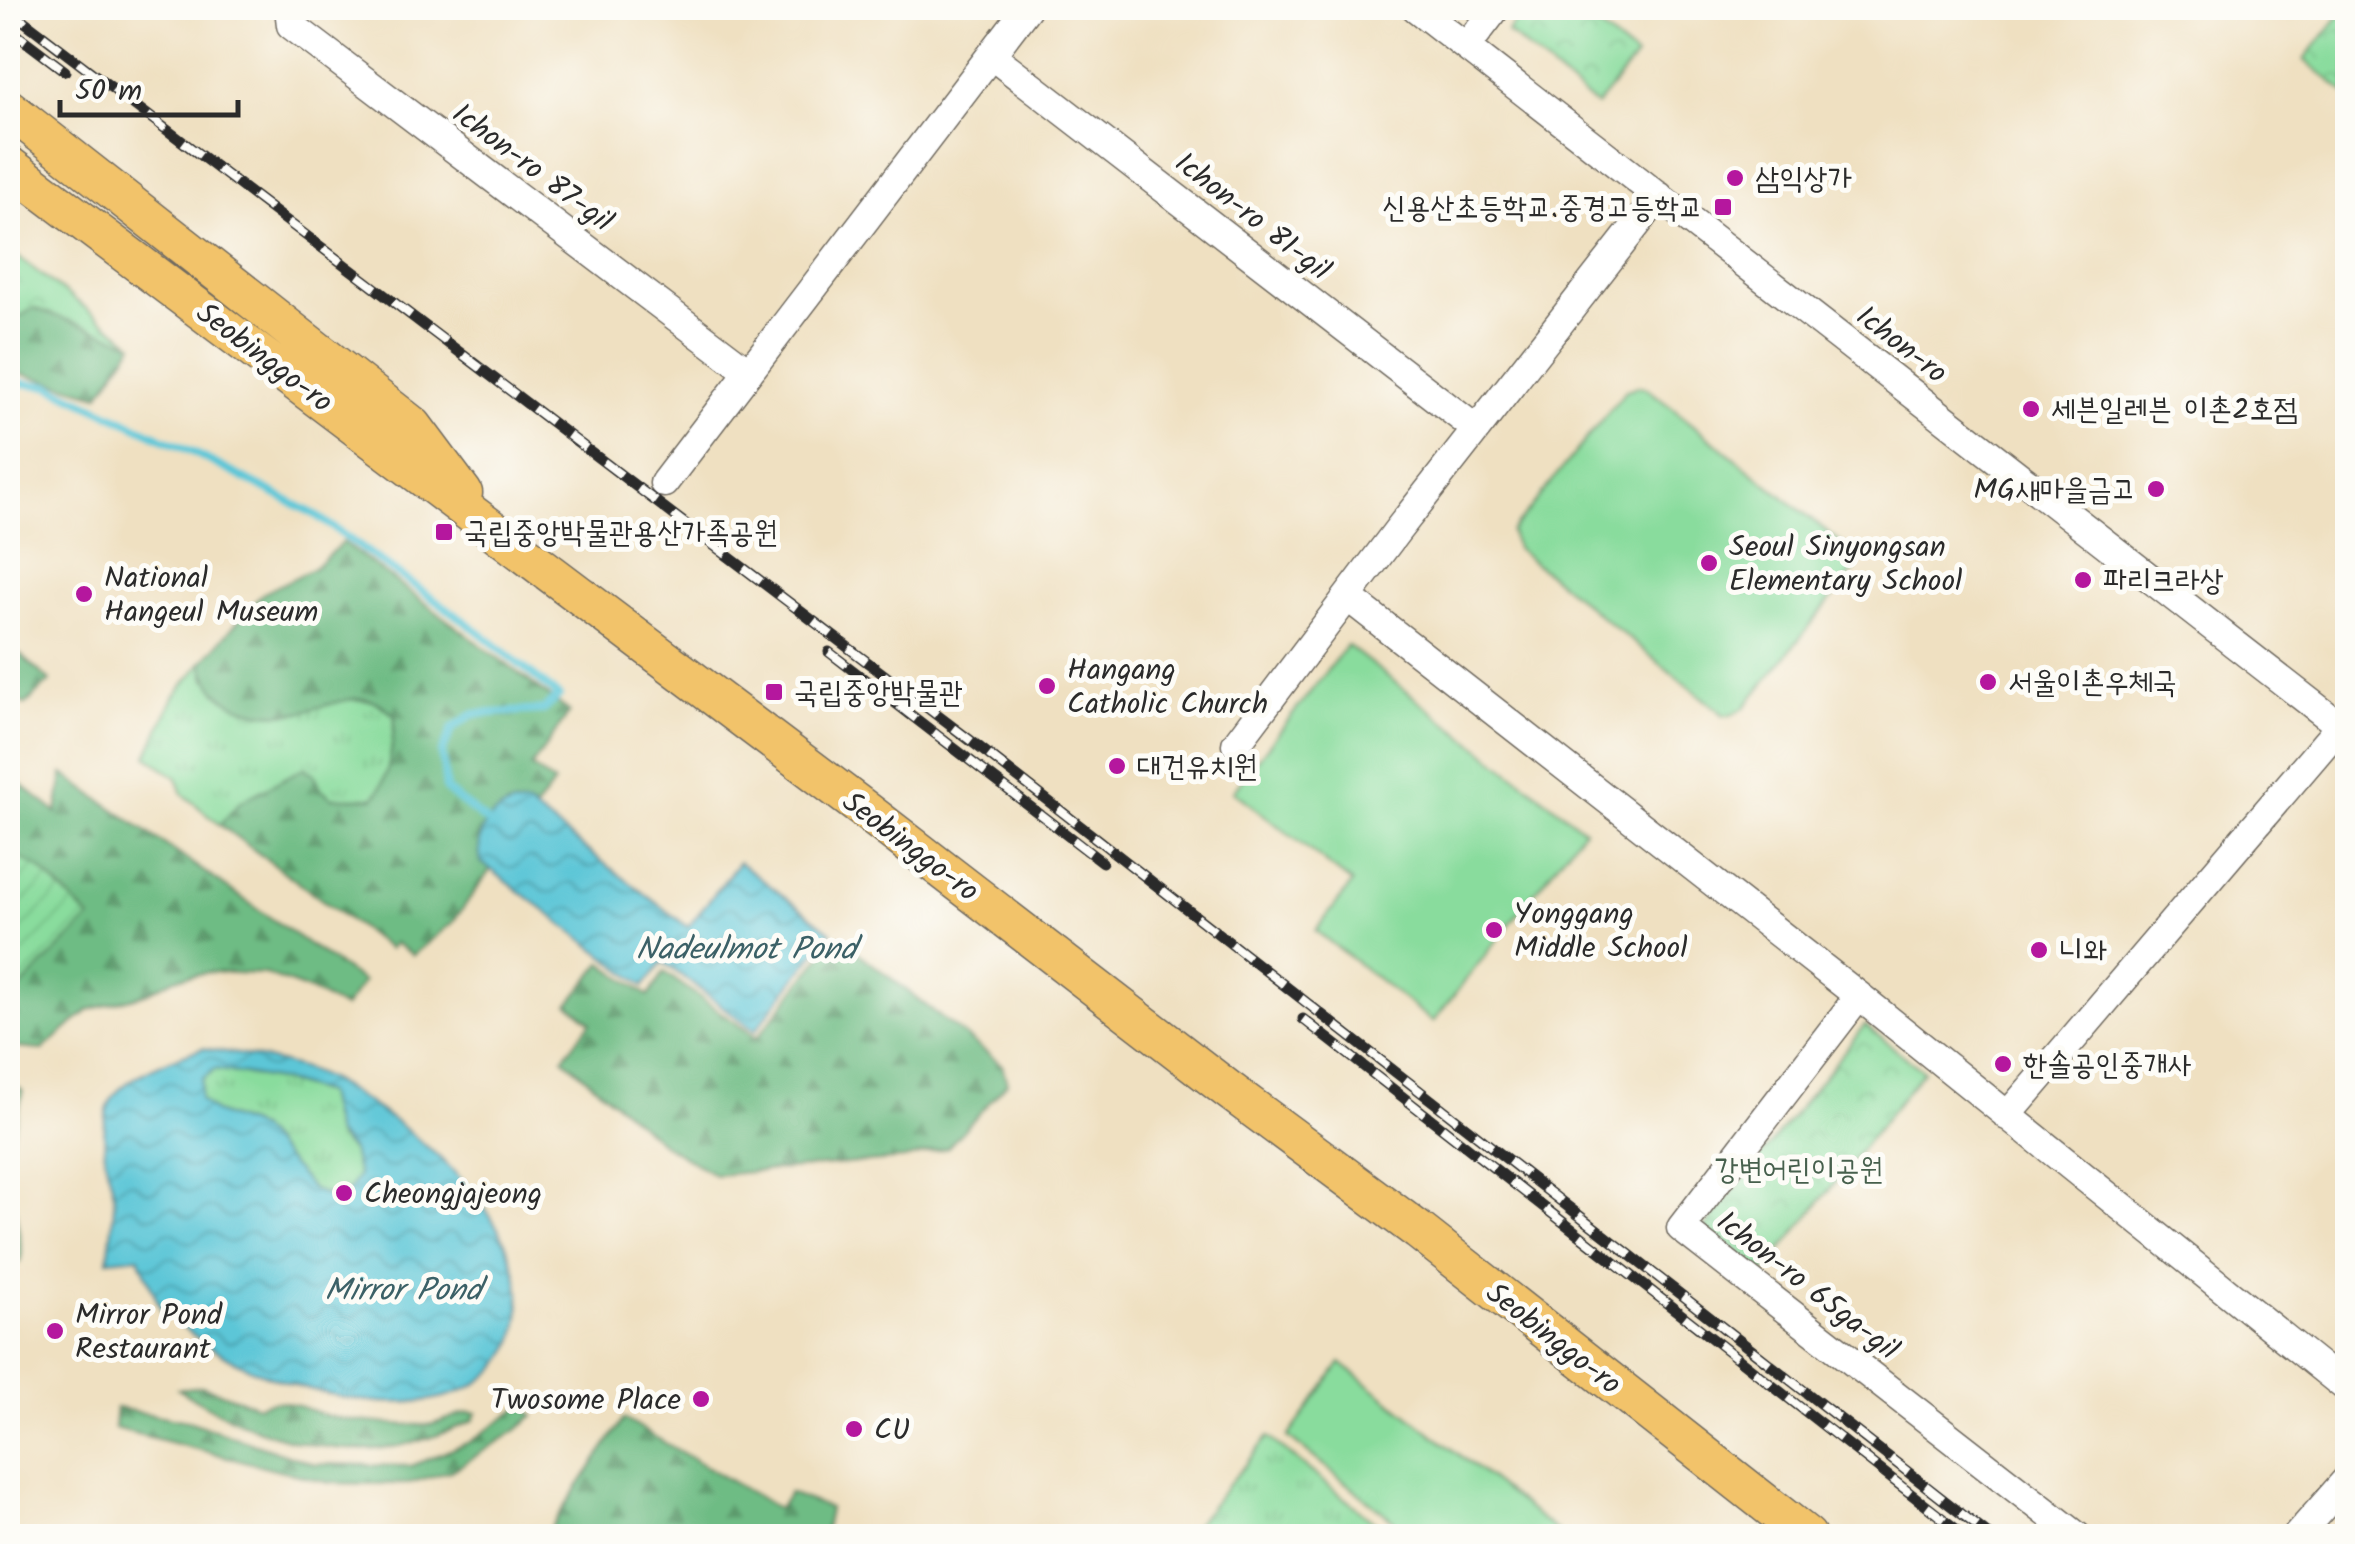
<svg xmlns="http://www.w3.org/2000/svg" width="2355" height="1544" font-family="Kalam,'Poor Story',sans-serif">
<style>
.grass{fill:url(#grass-tufts);stroke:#5a8464;stroke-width:2.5}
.forest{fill:url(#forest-firs);stroke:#4c7458;stroke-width:2.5}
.park{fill:url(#park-crowns);stroke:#5a8464;stroke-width:2.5}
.garden{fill:url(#garden-furrows);stroke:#5a8464;stroke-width:2.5}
.pitch{fill:#89dc9d;stroke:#5a8464;stroke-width:2.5}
.water{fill:url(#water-waves);stroke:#447881;stroke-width:2.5;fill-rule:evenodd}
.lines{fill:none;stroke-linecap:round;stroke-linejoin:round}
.stream{stroke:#5cc6d7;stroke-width:8}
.minor-casing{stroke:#706a60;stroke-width:31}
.major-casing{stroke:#706a60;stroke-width:41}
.minor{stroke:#fff;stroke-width:28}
.major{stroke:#f2c36a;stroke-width:38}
.rail-casing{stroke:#2b2b2b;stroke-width:11}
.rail{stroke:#fdfcf7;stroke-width:8;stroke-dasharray:22;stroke-linecap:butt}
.poi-dot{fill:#b5179e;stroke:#fdfcf7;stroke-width:4}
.labels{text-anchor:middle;stroke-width:10;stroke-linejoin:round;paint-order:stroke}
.street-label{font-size:30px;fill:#2b2b2b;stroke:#fdfcf7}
.poi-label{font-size:30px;fill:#2b2b2b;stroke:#fdfcf7;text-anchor:start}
.park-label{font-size:30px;fill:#47604d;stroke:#fdfcf7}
.water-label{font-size:32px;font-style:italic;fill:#3c6167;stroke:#fdfcf7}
</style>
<defs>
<pattern id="grass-tufts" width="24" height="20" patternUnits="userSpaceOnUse" patternTransform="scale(2.5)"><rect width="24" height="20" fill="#89dc9d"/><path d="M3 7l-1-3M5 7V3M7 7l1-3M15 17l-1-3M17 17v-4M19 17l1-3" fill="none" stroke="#76bd87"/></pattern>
<pattern id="forest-firs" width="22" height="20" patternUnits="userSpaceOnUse" patternTransform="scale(2.5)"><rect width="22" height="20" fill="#6ebc84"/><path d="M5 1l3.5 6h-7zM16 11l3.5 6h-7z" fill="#5b996c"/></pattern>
<pattern id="park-crowns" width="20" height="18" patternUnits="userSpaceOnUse" patternTransform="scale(2.5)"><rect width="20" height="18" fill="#89dc9d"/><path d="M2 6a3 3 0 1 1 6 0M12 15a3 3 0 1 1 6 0" fill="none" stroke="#76bd87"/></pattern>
<pattern id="garden-furrows" width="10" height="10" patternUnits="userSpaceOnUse" patternTransform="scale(2.5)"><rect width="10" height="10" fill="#89dc9d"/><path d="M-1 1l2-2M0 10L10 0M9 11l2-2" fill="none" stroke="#76bd87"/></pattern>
<pattern id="water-waves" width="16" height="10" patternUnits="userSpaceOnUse" patternTransform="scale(2.5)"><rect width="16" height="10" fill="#5cc6d7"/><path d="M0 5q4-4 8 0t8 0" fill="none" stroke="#4ca1af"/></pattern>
</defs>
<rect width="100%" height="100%" fill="#fdfcf7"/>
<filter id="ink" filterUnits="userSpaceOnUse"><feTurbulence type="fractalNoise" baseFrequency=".01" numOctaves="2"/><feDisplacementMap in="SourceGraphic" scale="20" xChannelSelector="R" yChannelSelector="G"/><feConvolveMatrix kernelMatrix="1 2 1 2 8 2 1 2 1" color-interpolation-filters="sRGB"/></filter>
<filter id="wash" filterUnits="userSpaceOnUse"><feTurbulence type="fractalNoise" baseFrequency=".0048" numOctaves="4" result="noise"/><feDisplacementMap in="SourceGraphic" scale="40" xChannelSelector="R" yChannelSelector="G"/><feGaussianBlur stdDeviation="2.25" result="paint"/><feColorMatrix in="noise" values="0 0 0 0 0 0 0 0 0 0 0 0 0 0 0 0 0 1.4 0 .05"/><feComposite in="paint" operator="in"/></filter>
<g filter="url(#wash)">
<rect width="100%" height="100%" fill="#efe0c1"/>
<path class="grass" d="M202 662 206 679 299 712 349 699 375 701 395 716C392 743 392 775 374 798H332L319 787 227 818 220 825 183 794 177 778 147 756 174 697Z
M215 1069 284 1081 326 1093C332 1106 330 1120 335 1133 339 1143 352 1147 356 1158 368 1187 336 1204 313 1190L258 1128 214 1112 200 1100 202 1079Z
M1268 1437 1392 1536H1186Z"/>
<path class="forest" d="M8 250 134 344 99 395 18 373 8 374Z
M343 542 570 712 531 767 554 783 535 809 528 805 481 861 491 869 453 922 413 955 394 943 389 949 220 825 240 802 304 768 314 774 319 787 332 798H374C392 775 392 743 395 716 390 712 383 704 376 702 352 692 324 708 300 712 258 718 212 708 202 662L262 594 314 568Z
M8 644 50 681 25 705 8 693Z
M8 774 57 813 63 774 363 982 344 1008 306 989 265 974 210 972 175 978 145 994 89 1010 42 1050 8 1047V991L15 993 8 865Z
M837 936 1002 1065 1007 1083 947 1148 904 1159 715 1175 663 1144 563 1058 591 1022 569 1004 602 963 649 996 664 972 757 1038Z
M8 1083 17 1086 23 1092 12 1136 9 1173 22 1252 20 1262 8 1268Z
M202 1386 258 1406C284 1394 306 1411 332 1417 358 1422 398 1425 425 1425 443 1425 458 1410 477 1413L473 1421C442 1434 410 1447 376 1449 305 1453 237 1426 178 1389Z
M521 1406 534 1415 517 1430 453 1470 406 1484 330 1483 114 1428 116 1408 188 1421 314 1464 411 1466 470 1442Z
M624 1419 779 1509 789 1493 829 1508 824 1536H545Z"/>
<path class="park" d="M1526 8H1575L1636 57 1596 106 1507 32Z
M2345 8H2348L2347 94 2304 60Z
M8 250 134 344 34 308 8 324Z
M1865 1025 1923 1071 1762 1275 1703 1229Z"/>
<path class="garden" d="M8 852 40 868 90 918 15 993 8 991Z"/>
<path class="pitch" d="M1639 386 1647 388 1845 546 1856 559V568L1744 708 1731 715H1724L1516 548 1511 532 1626 390Z
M1347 645 1584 829 1433 1022 1316 931 1352 883 1233 791Z
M1341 1363 1563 1536H1413L1288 1437Z"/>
<path class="water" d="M512 805H528L688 927 739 862 831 932 755 1031 663 962 644 986 481 862C475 833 485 815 512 805Z
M203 1048C248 1056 302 1062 341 1086 399 1120 463 1169 497 1227 536 1294 529 1375 444 1397 405 1407 364 1403 325 1393 269 1380 212 1356 171 1316L164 1317 139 1257 108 1260C110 1240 114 1218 114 1197 114 1184 107 1172 105 1159 104 1140 102 1113 113 1097 128 1075 179 1056 203 1048ZM215 1069 284 1081 326 1093 335 1134 352 1151 358 1176 348 1191 340 1195 330 1197 313 1190 258 1128 214 1112 200 1099 202 1079Z"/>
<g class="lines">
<path class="stream" d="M8 382 49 386 188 450 314 514 474 628 559 696 544 710 473 714 452 729 442 753 446 790 486 821"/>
</g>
</g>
<g filter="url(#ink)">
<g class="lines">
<g class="minor-casing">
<path id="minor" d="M289 8 291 25 749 372
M1416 8 2348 732
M1466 47 1496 8
M991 55 1476 429
M664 483 1027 8
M1349 598 1859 996 2348 1389
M1236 744 1397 531 1659 196
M1859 996 1681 1228 2077 1536
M2007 1116 2340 726
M2297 1536 2348 1478"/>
</g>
<g class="major-casing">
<path id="major" d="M8 108 413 426 463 493
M8 165 861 807 1226 1088 1419 1231 1807 1536"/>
</g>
<use href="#minor" class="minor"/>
<use href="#major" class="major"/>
<g class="rail-casing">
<path id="rail" d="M8 9 979 747 1990 1536
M8 28 65 71
M829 652 1102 862
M1303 1019 1965 1536"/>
</g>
<use href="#rail" class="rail"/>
</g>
</g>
<g class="poi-dot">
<circle cx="1735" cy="178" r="10"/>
<rect x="1713" y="197" width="20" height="20" rx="5"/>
<circle cx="2031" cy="409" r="10"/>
<circle cx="2156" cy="489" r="10"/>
<rect x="434" y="522" width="20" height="20" rx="5"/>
<circle cx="1709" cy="563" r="10"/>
<circle cx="2083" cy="580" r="10"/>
<circle cx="84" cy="594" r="10"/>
<circle cx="1988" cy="682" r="10"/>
<circle cx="1047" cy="686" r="10"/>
<rect x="764" y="682" width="20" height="20" rx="5"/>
<circle cx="1117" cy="766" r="10"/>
<circle cx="1494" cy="930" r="10"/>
<circle cx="2039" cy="950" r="10"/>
<circle cx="2003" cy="1064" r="10"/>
<circle cx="344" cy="1193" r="10"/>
<circle cx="55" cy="1331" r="10"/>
<circle cx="701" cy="1399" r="10"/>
<circle cx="854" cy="1429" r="10"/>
</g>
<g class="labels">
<g class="street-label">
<text transform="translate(533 167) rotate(37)" y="10">Ichon-ro 87-gil</text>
<text transform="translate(1253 216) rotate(38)" y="10">Ichon-ro 81-gil</text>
<text transform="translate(1902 344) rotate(38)" y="10">Ichon-ro</text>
<text transform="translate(265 357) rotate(37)" y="10">Seobinggo-ro</text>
<text transform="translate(911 846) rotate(37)" y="10">Seobinggo-ro</text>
<text transform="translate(1808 1285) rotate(38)" y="10">Ichon-ro 65ga-gil</text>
<text transform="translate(1554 1338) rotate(38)" y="10">Seobinggo-ro</text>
</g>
<g class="poi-label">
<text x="1755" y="188">삼익상가</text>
<text x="1703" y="217" text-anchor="end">신용산초등학교.중경고등학교</text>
<text x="2051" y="419">세븐일레븐 이촌2호점</text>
<text x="2136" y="499" text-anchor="end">MG새마을금고</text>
<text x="464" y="542">국립중앙박물관용산가족공원</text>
<text x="1729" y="556">Seoul Sinyongsan<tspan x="1729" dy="34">Elementary School</tspan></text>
<text x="104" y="587">National<tspan x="104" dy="34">Hangeul Museum</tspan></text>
<text x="2103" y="590">파리크라상</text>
<text x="1067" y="679">Hangang<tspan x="1067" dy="34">Catholic Church</tspan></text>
<text x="2008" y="692">서울이촌우체국</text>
<text x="794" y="702">국립중앙박물관</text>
<text x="1137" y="776">대건유치원</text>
<text x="1514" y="923">Yonggang<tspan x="1514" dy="34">Middle School</tspan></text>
<text x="2059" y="960">니와</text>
<text x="2023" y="1074">한솔공인중개사</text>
<text x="364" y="1203">Cheongjajeong</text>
<text x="75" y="1324">Mirror Pond<tspan x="75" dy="34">Restaurant</tspan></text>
<text x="681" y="1409" text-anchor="end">Twosome Place</text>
<text x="874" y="1439">CU</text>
</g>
<g class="park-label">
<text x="1799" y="1179">강변어린이공원</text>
</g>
<g class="water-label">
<text x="746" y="959">Nadeulmot Pond</text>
<text x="403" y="1300">Mirror Pond</text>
</g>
</g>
<rect width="2355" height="1544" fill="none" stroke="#fdfcf7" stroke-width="40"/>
<path d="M60 100v15h178v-15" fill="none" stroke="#2b2b2b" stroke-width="5"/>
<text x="75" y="100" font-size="30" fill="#2b2b2b" stroke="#fdfcf7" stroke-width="8" paint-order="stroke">50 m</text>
</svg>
